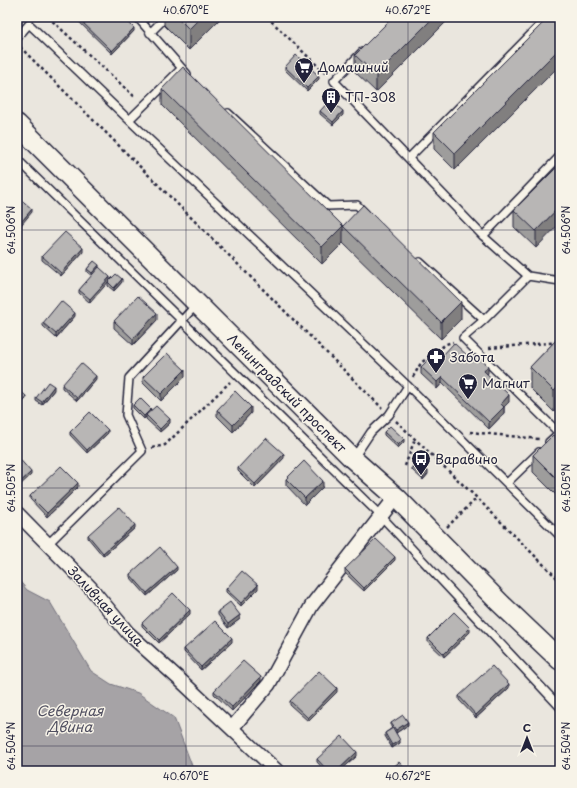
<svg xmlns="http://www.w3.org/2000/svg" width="577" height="788" font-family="'Playpen Sans',sans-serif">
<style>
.water{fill:#a6a3a6;stroke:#716f7b}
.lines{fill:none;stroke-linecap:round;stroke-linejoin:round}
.service-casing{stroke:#22223b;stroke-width:10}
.minor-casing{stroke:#22223b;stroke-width:16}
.secondary-casing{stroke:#22223b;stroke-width:22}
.path{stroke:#22223b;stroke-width:2.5;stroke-dasharray:3 3;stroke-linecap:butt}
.service{stroke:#f7f3e8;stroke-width:7}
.minor{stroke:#f7f3e8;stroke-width:13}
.secondary{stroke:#f7f3e8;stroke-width:19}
.wall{fill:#9e9d9c;stroke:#22223b}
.shaded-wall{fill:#817f7f;stroke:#22223b}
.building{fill:#b8b6b5;stroke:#22223b}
.ticks{fill:none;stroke:#22223b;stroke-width:1;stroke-opacity:0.45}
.labels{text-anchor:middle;stroke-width:3;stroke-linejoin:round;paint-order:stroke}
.poi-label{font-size:13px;fill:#22223b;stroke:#f7f3e8;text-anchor:start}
.street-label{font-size:13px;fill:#22223b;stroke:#f7f3e8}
.water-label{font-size:14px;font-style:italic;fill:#504f60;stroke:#f7f3e8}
.neatline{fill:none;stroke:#22223b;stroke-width:1.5}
.ticks-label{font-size:10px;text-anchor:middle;fill:#22223b}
</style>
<rect width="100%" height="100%" fill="#eae6de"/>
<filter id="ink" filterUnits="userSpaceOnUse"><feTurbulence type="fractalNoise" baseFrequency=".025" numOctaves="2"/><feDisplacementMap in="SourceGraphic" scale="8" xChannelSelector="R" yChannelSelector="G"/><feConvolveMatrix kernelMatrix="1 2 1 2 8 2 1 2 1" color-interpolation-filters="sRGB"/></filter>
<g filter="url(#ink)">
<path class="water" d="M17 578 27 590 50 602 91 671 111 684 138 693 174 718 194 771H17Z"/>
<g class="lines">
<g class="service-casing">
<path id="service" d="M137 17 187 74
M150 33 166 17
M17 38 29 24 129 120 181 69
M362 52 334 81 483 236 528 276
M228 113 328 206 357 205 366 214
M129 120 408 386 560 536
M409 158 548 17
M17 159 381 516 560 707
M483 236 560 156
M420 262 484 320
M549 442 559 433 463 338 484 320 528 276 560 281
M353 459 371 432 389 415 408 386
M507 483 539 452
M48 544 142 451 126 415 129 378 196 305"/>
</g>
<g class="minor-casing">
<path id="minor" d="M17 513 90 587 128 633 178 678 277 771
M232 728 269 684 312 605 381 516 396 497"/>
</g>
<g class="secondary-casing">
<path id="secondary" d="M17 124 353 459 396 497 500 603 560 660"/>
</g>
<path class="path" d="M48 17 136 98
M267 17 326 74
M20 47 382 408
M489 348 560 342
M413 377 421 363 446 344 453 342
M396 421 477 498 560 581
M470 432 539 439
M152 448 165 445 230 382
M405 466 415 439
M447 527 477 498"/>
<use href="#service" class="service"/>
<use href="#minor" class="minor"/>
<use href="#secondary" class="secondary"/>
</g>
<path class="wall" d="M74 17H123L134 31 112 54Z
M164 17H222L189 50 164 25Z
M393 17 376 92 355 72V55Z
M549 17 455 170 434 149V132Z
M285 67 319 79 307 91 285 70Z
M162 89 343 226 461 319 441 339 343 243 322 264 162 105Z
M320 111 343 115 333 125 320 114Z
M560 164 536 248 514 227V210Z
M83 252 61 276 42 260V256Z
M94 261 90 303 79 293V290L92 276 87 272V269Z
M108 282H122L114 291 108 286Z
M75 316 56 338 43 326V323Z
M157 320 133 345 114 328V321Z
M560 336V406L554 412 530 388V367Z
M442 356 471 359 488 373 487 374 509 402 504 407V413L489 429 442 383 437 389 421 374V367Z
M143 377H185L161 401 143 383Z
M96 379 77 401 62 388V385Z
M54 390 42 405 36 401V398Z
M133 405 151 411 170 423 160 432 146 419V417L144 419 133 408Z
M217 410 251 413 233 432 217 416Z
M70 432 108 433 87 453 70 435Z
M384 432 404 442 398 448 384 435Z
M560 441V499L533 472V455Z
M284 458 255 488 238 471V468Z
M412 467 428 474 423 480 412 470Z
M286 479 323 487 305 505 286 485Z
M78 487 47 517 30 499V496Z
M135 528 103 556 88 538V535Z
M395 560 364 591 345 573V569Z
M177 570 147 596 130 577V574Z
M226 589H258L241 606 226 592Z
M218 611 240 619 228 628 218 615Z
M190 614 159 643 142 626V623Z
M470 632 444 657 428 642V638Z
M232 642 201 670 184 652V649Z
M261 681 232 711 214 694V691Z
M509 688 476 718 459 700V696Z
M337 692 308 721 290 705V701Z
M391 723 408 725 396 733 400 743 392 748 385 736V733L392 728 391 727Z
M357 756 340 771H325L317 762V759Z"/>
<path class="shaded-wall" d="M201 17H222L189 50V29Z
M434 17H451L376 92V75Z
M134 28V31L112 54V51Z
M560 48V65L455 170V153Z
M319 76V79L307 91V88Z
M343 111V115L333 125V122Z
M560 206V223L536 248V231Z
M32 209V212L17 230V227Z
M343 226V243L322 264V247Z
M83 248V252L61 276V273Z
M99 265V268L92 276V273Z
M110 277V280L90 303V299Z
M122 279V282L114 291V288Z
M461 302V319L441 339V322Z
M75 313V316L56 338V334Z
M157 313V320L133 345V339Z
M488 366V373L484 378V371Z
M185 370V377L161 401V394Z
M96 376V379L77 401V398Z
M442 377V383L437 389V382Z
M560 385V406L554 412V391Z
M54 386V390L42 405V402Z
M509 395V402L501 410V404Z
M26 396V399L17 408V405Z
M251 407V413L233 432V425Z
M504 407V413L489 429V422Z
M151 409V413L146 415V417L144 419V416Z
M170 419V423L160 432V429Z
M108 430V433L87 453V450Z
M404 439V442L398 448V445Z
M284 454V458L255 488V484Z
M428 471V474L423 480V476Z
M31 472V475L17 488V485Z
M323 481V487L305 505V498Z
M78 483V487L47 517V513Z
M135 525V528L103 556V553Z
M395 557V560L364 591V588Z
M177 567V570L147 596V593Z
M258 585V589L241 606V603Z
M190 610V614L159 643V640Z
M240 615V619L228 628V624Z
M470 628V632L444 657V654Z
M232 638V642L201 670V667Z
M261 677V681L232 711V707Z
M509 684V688L476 718V715Z
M337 688V692L308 721V718Z
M408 722V725L396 733V730Z
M400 740V743L392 748V745Z
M357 752V756L340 771H337Z"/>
<path class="building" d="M77 17H123L134 28 112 51Z
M177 17H201L189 29Z
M393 17H434L376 75 355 55Z
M549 17H560V48L455 153 434 132Z
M296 55 319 76 307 88 285 67Z
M183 67 343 226 363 205 461 302 441 322 343 226 322 247 162 89Z
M330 100 343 111 333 122 320 111Z
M560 164V206L536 231 514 210Z
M17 196 32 209 17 227Z
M65 232 83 248 61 273 42 256Z
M94 261 99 265 92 273 87 269Z
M99 267 110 277 90 299 79 290Z
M116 274 122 279 114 288 108 282Z
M138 296 157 313 133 339 114 321Z
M61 301 75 313 56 334 43 323Z
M560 336V385L554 391 530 367Z
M454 343 471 359 475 354 488 366 484 371 509 395 501 404 504 407 489 422 442 377 437 382 421 367 437 351 442 356Z
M167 353 185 370 161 394 143 377Z
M81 363 96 376 77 398 62 385Z
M48 382 54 386 42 402 36 398Z
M17 388 26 396 17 405Z
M235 391 251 407 233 425 217 410Z
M140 398 151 409 144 416 133 405Z
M156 406 170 419 160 429 146 415Z
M90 412 108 430 87 450 70 432Z
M390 426 404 439 398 445 384 432Z
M553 435 560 441V482L533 455Z
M266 438 284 454 255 484 238 468Z
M17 456 31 472 17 485Z
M304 461 323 481 305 498 286 479Z
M417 461 428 471 423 476 412 467Z
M61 466 78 483 47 513 30 496Z
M119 507 135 525 103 553 88 535Z
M376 539 395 557 364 588 345 569Z
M160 547 177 567 147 593 130 574Z
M242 571 258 585 241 603 226 589Z
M173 593 190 610 159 640 142 623Z
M230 602 240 615 228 624 218 611Z
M454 612 470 628 444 654 428 638Z
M215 621 232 638 201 667 184 649Z
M243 661 261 677 232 707 214 691Z
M492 666 509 684 476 715 459 696Z
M319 671 337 688 308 718 290 701Z
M403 715 408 722 396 730 391 723Z
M393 728 400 740 392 745 385 733Z
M342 736 357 752 337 771H328L317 759Z
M399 762 407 771H389Z"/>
</g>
<path class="ticks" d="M186 17V771M408 17V771M17 230H560M17 488H560M17 746H560"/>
<defs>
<g id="supermarket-pin" transform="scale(1)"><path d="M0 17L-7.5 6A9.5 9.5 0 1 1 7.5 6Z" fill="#22223b" stroke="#f7f3e8"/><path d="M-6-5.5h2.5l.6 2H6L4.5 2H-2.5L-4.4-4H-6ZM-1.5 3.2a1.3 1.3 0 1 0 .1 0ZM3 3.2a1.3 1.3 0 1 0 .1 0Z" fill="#fff"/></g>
<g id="building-pin" transform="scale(1)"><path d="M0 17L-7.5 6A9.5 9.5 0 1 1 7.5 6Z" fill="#22223b" stroke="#f7f3e8"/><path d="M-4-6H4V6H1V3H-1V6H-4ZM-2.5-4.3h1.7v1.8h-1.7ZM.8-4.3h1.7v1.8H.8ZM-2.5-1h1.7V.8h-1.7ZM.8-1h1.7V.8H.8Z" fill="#fff"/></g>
<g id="pharmacy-pin" transform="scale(1)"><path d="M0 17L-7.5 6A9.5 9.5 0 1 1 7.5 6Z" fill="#22223b" stroke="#f7f3e8"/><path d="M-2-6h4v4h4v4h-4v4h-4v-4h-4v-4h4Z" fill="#fff"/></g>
<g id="bus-pin" transform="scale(1)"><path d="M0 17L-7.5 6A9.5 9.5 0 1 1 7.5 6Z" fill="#22223b" stroke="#f7f3e8"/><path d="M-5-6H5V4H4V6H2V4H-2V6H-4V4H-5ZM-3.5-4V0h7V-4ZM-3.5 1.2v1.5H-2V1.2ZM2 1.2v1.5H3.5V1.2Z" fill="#fff"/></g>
</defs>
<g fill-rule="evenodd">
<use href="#supermarket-pin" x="304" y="67"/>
<use href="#building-pin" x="331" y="97"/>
<use href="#pharmacy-pin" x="436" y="357"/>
<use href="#supermarket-pin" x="468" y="383"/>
<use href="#bus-pin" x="421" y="459"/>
</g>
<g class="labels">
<g class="poi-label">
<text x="318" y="72">Домашний</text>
<text x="345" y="102">ТП-308</text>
<text x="450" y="362">Забота</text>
<text x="482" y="388">Магнит</text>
<text x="435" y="464">Варавино</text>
</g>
<g class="street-label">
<text transform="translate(287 393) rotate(45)" y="5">Ленинградский проспект</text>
<text transform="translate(106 606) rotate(47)" y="5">Заливная улица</text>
</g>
<g class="water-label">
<text x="70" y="716">Северная<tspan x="70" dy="16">Двина</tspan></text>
</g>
</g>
<rect width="577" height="788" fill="none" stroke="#f7f3e8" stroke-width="44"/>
<g transform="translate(527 738)" stroke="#f7f3e8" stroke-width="3" paint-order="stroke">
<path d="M0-3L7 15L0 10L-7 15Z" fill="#22223b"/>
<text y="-6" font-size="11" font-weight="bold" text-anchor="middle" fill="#22223b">С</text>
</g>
<rect x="22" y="22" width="533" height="744" class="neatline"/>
<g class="ticks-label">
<text x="186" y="14">40.670°E</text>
<text x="408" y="14">40.672°E</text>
<text transform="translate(11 230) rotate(-90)" y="4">64.506°N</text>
<text transform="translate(566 230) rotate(-90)" y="4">64.506°N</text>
<text transform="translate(11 488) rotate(-90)" y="4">64.505°N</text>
<text transform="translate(566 488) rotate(-90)" y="4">64.505°N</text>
<text transform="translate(11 746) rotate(-90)" y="4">64.504°N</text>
<text transform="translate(566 746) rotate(-90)" y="4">64.504°N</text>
<text x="186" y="780">40.670°E</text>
<text x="408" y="780">40.672°E</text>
</g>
</svg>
